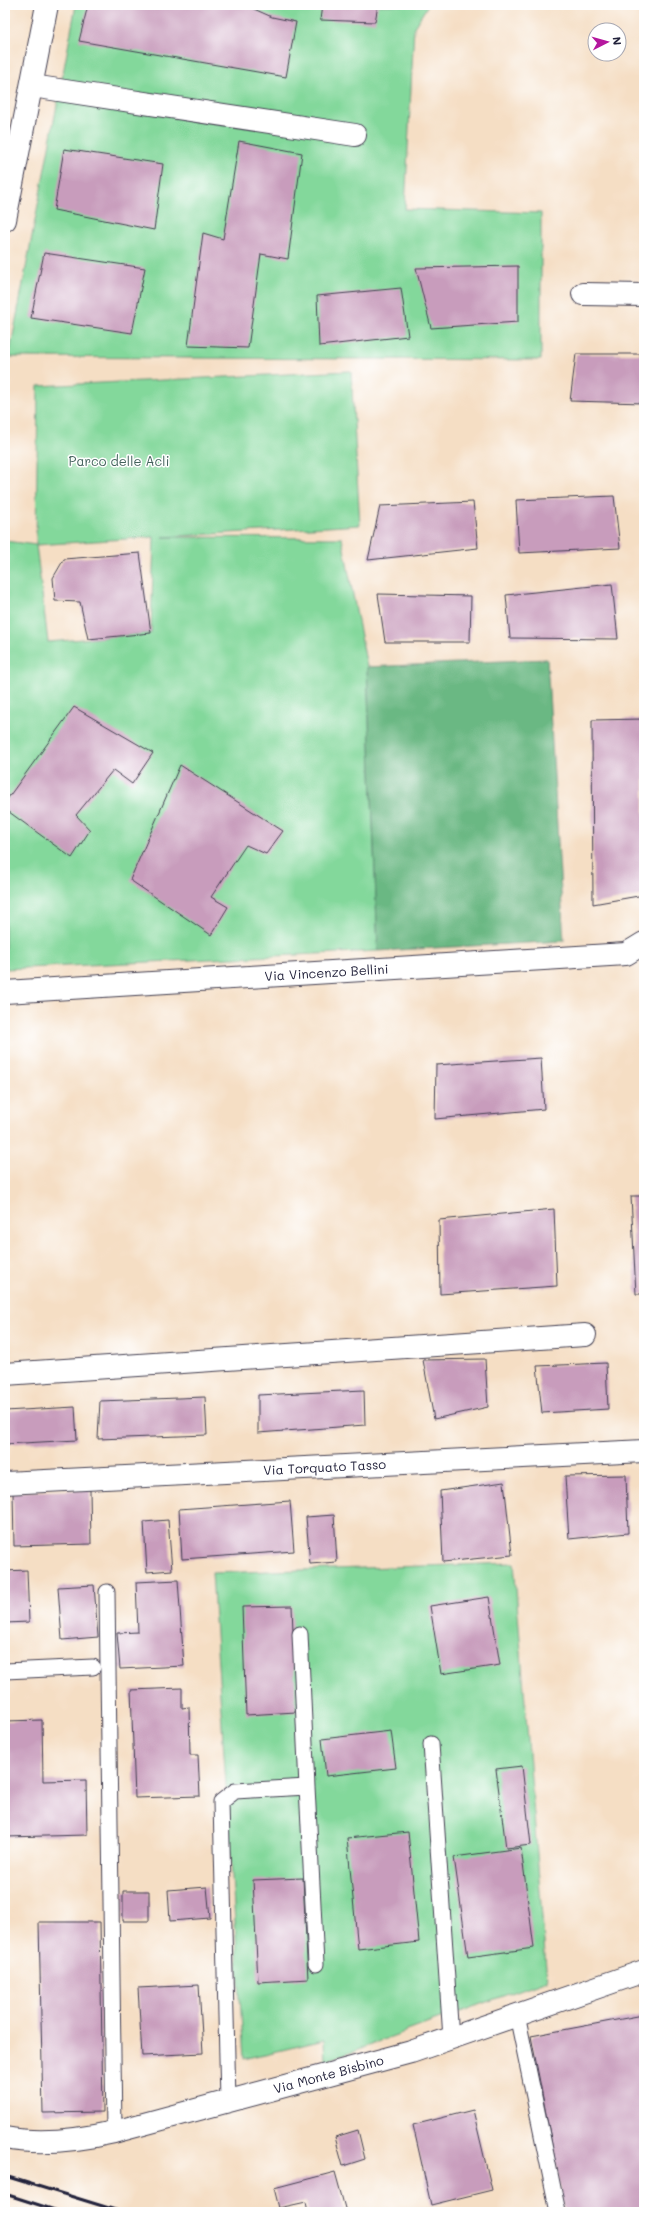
<svg xmlns="http://www.w3.org/2000/svg" width="649" height="2217" font-family="Mali,sans-serif">
<style>
.green{fill:#83d89b;stroke:#527d6b;fill-rule:evenodd}
.forest{fill:#6ab883;stroke:#466d5f}
.building{fill:#c89cbc}
.lines{fill:none;stroke-linecap:round;stroke-linejoin:round}
.service-casing{stroke:#423e50;stroke-width:17}
.minor-casing{stroke:#423e50;stroke-width:24}
.service{stroke:#fff;stroke-width:15}
.minor{stroke:#fff;stroke-width:22}
.rail{stroke:#22223b;stroke-width:3}
.labels{text-anchor:middle;stroke-width:3;stroke-linejoin:round;paint-order:stroke}
.park-label{font-size:13px;fill:#44625d;stroke:#fff}
.street-label{font-size:13px;fill:#22223b;stroke:#fff}
</style>
<rect width="100%" height="100%" fill="#fff"/>
<filter id="ink" filterUnits="userSpaceOnUse"><feTurbulence type="fractalNoise" baseFrequency=".025" numOctaves="2"/><feDisplacementMap in="SourceGraphic" scale="8" xChannelSelector="R" yChannelSelector="G"/><feConvolveMatrix kernelMatrix="1 2 1 2 8 2 1 2 1" color-interpolation-filters="sRGB"/></filter>
<filter id="wash" filterUnits="userSpaceOnUse"><feTurbulence type="fractalNoise" baseFrequency=".012" numOctaves="4" result="noise"/><feDisplacementMap in="SourceGraphic" scale="16" xChannelSelector="R" yChannelSelector="G"/><feGaussianBlur stdDeviation="0.9" result="paint"/><feColorMatrix in="noise" values="0 0 0 0 0 0 0 0 0 0 0 0 0 0 0 0 0 1.4 0 .05"/><feComposite in="paint" operator="in"/></filter>
<g filter="url(#wash)">
<rect width="100%" height="100%" fill="#f5dec4"/>
<path class="green" d="M76 5H428L414 27 405 209 541 213V360L9 357Z
M351 371 360 525 163 537 342 538 367 667 378 951 5 969V541L36 545 38 386ZM154 537 151 633 48 642 36 545Z
M514 1563 547 1980 325 2061 324 2040 244 2059 212 1573Z"/>
<path class="forest" d="M547 659 564 941 378 951 367 667Z"/>
<g id="blocks">
<path class="building" d="M88 5H245L272 17 296 22 286 77 79 41Z
M322 5H378L375 22 320 20Z
M239 141 302 153 288 259 261 254 248 348 188 346 203 233 223 239Z
M64 149 163 164 154 230 54 210Z
M44 253 145 268 132 333 31 318Z
M518 266V322L431 328 416 268Z
M401 288 408 336 319 346 317 296Z
M576 354H644V403L570 401Z
M614 496 620 548 519 553 516 500Z
M473 502 478 548 368 560 380 506Z
M140 553 151 633 88 639 80 602 55 601 53 578 64 559Z
M612 584 618 639 510 638 506 595Z
M378 594 471 596 470 642H385Z
M74 707 153 753 132 784 113 770 76 815 90 830 72 858 5 809V802Z
M644 719V895L593 904 592 720Z
M180 765 283 831 266 854 246 845 211 897 228 907 211 935 130 880Z
M541 1058 544 1109 435 1119 436 1065Z
M631 1196H644V1294H636Z
M554 1209 557 1286 440 1294 439 1220Z
M485 1359 488 1407 434 1419 423 1360Z
M606 1363 608 1409 542 1413 537 1366Z
M364 1390 365 1425 258 1433V1395Z
M205 1397 207 1435 98 1439 100 1401Z
M75 1407 77 1440 5 1444V1411Z
M626 1475 628 1533 569 1539 565 1476Z
M504 1482 512 1555 443 1562 440 1491Z
M90 1490 91 1544 14 1546 13 1492Z
M290 1501 294 1551 182 1559 179 1509Z
M334 1515 337 1562 310 1564 306 1517Z
M168 1520 172 1570 147 1572 144 1522Z
M27 1570 29 1622 5 1623V1571Z
M178 1580 184 1666 120 1669 117 1633 138 1632 136 1582Z
M94 1585 98 1637 62 1640 58 1587Z
M489 1597 500 1665 441 1674 430 1606Z
M292 1606 296 1712 246 1715 242 1607Z
M182 1688V1708L189 1707 190 1755H198L200 1796 135 1798 131 1690Z
M42 1720 43 1781 86 1780 87 1835 5 1837V1721Z
M391 1731 396 1768 326 1776 322 1739Z
M522 1766 531 1845 506 1848 496 1769Z
M408 1832 419 1942 358 1949 347 1838Z
M521 1848 534 1948 468 1957 454 1857Z
M303 1878 308 1979 258 1982 253 1880Z
M207 1887 210 1918 170 1921 168 1890Z
M123 1891H149V1921H123Z
M39 1922H100L103 2112 43 2113Z
M199 1985 203 2053 142 2056 138 1988Z
M643 2015 644 2212H565L531 2036Z
M473 2110 492 2190 431 2205 413 2125Z
M358 2130 365 2159 343 2166 335 2137Z
M335 2172 346 2212H308L306 2202 279 2208 274 2188Z"/>
</g>
</g>
<g filter="url(#ink)">
<use href="#blocks" fill-opacity="0" stroke="#423e50" stroke-width="1"/>
<g class="lines">
<g class="service-casing">
<path id="service" d="M107 1592 114 2132
M5 1671 93 1667
M431 1744 451 2038
M307 1787 316 1964
M517 2015 558 2212
M228 2101 221 1802 235 1791 307 1787 300 1634"/>
</g>
<g class="minor-casing">
<g id="minor">
<path d="M32 86 355 135"/>
<path d="M5 220 47 5"/>
<path d="M583 294 644 295"/>
<path id="s1" d="M5 992 626 954 644 943"/>
<path d="M5 1374 585 1335"/>
<path id="s2" d="M5 1483 644 1451"/>
<path id="s3" d="M5 2138C41 2145 79 2140 114 2132L411 2052 644 1971"/>
</g>
</g>
<use href="#service" class="service"/>
<use href="#minor" class="minor"/>
<path class="rail" d="M5 2176 122 2212
M5 2194 61 2212"/>
</g>
</g>
<g class="labels">
<g class="park-label">
<text x="119" y="466">Parco delle Acli</text>
</g>
<g class="street-label">
<text dy="5" stroke="none"><textPath href="#s1" startOffset="322">Via Vincenzo Bellini</textPath></text>
<text dy="5" stroke="none"><textPath href="#s2" startOffset="320">Via Torquato Tasso</textPath></text>
<text dy="5" stroke="none"><textPath href="#s3" startOffset="332">Via Monte Bisbino</textPath></text>
</g>
</g>
<rect width="649" height="2217" fill="none" stroke="#fff" stroke-width="20"/>
<g transform="translate(607 42) rotate(84)"><circle r="19" fill="#ffffff" stroke="#a7a7b1"/>
<path d="M0-3L7 15L0 10L-7 15Z" fill="#b5179e"/>
<text y="-6" font-size="11" font-weight="bold" text-anchor="middle" fill="#22223b">N</text>
</g>
</svg>
